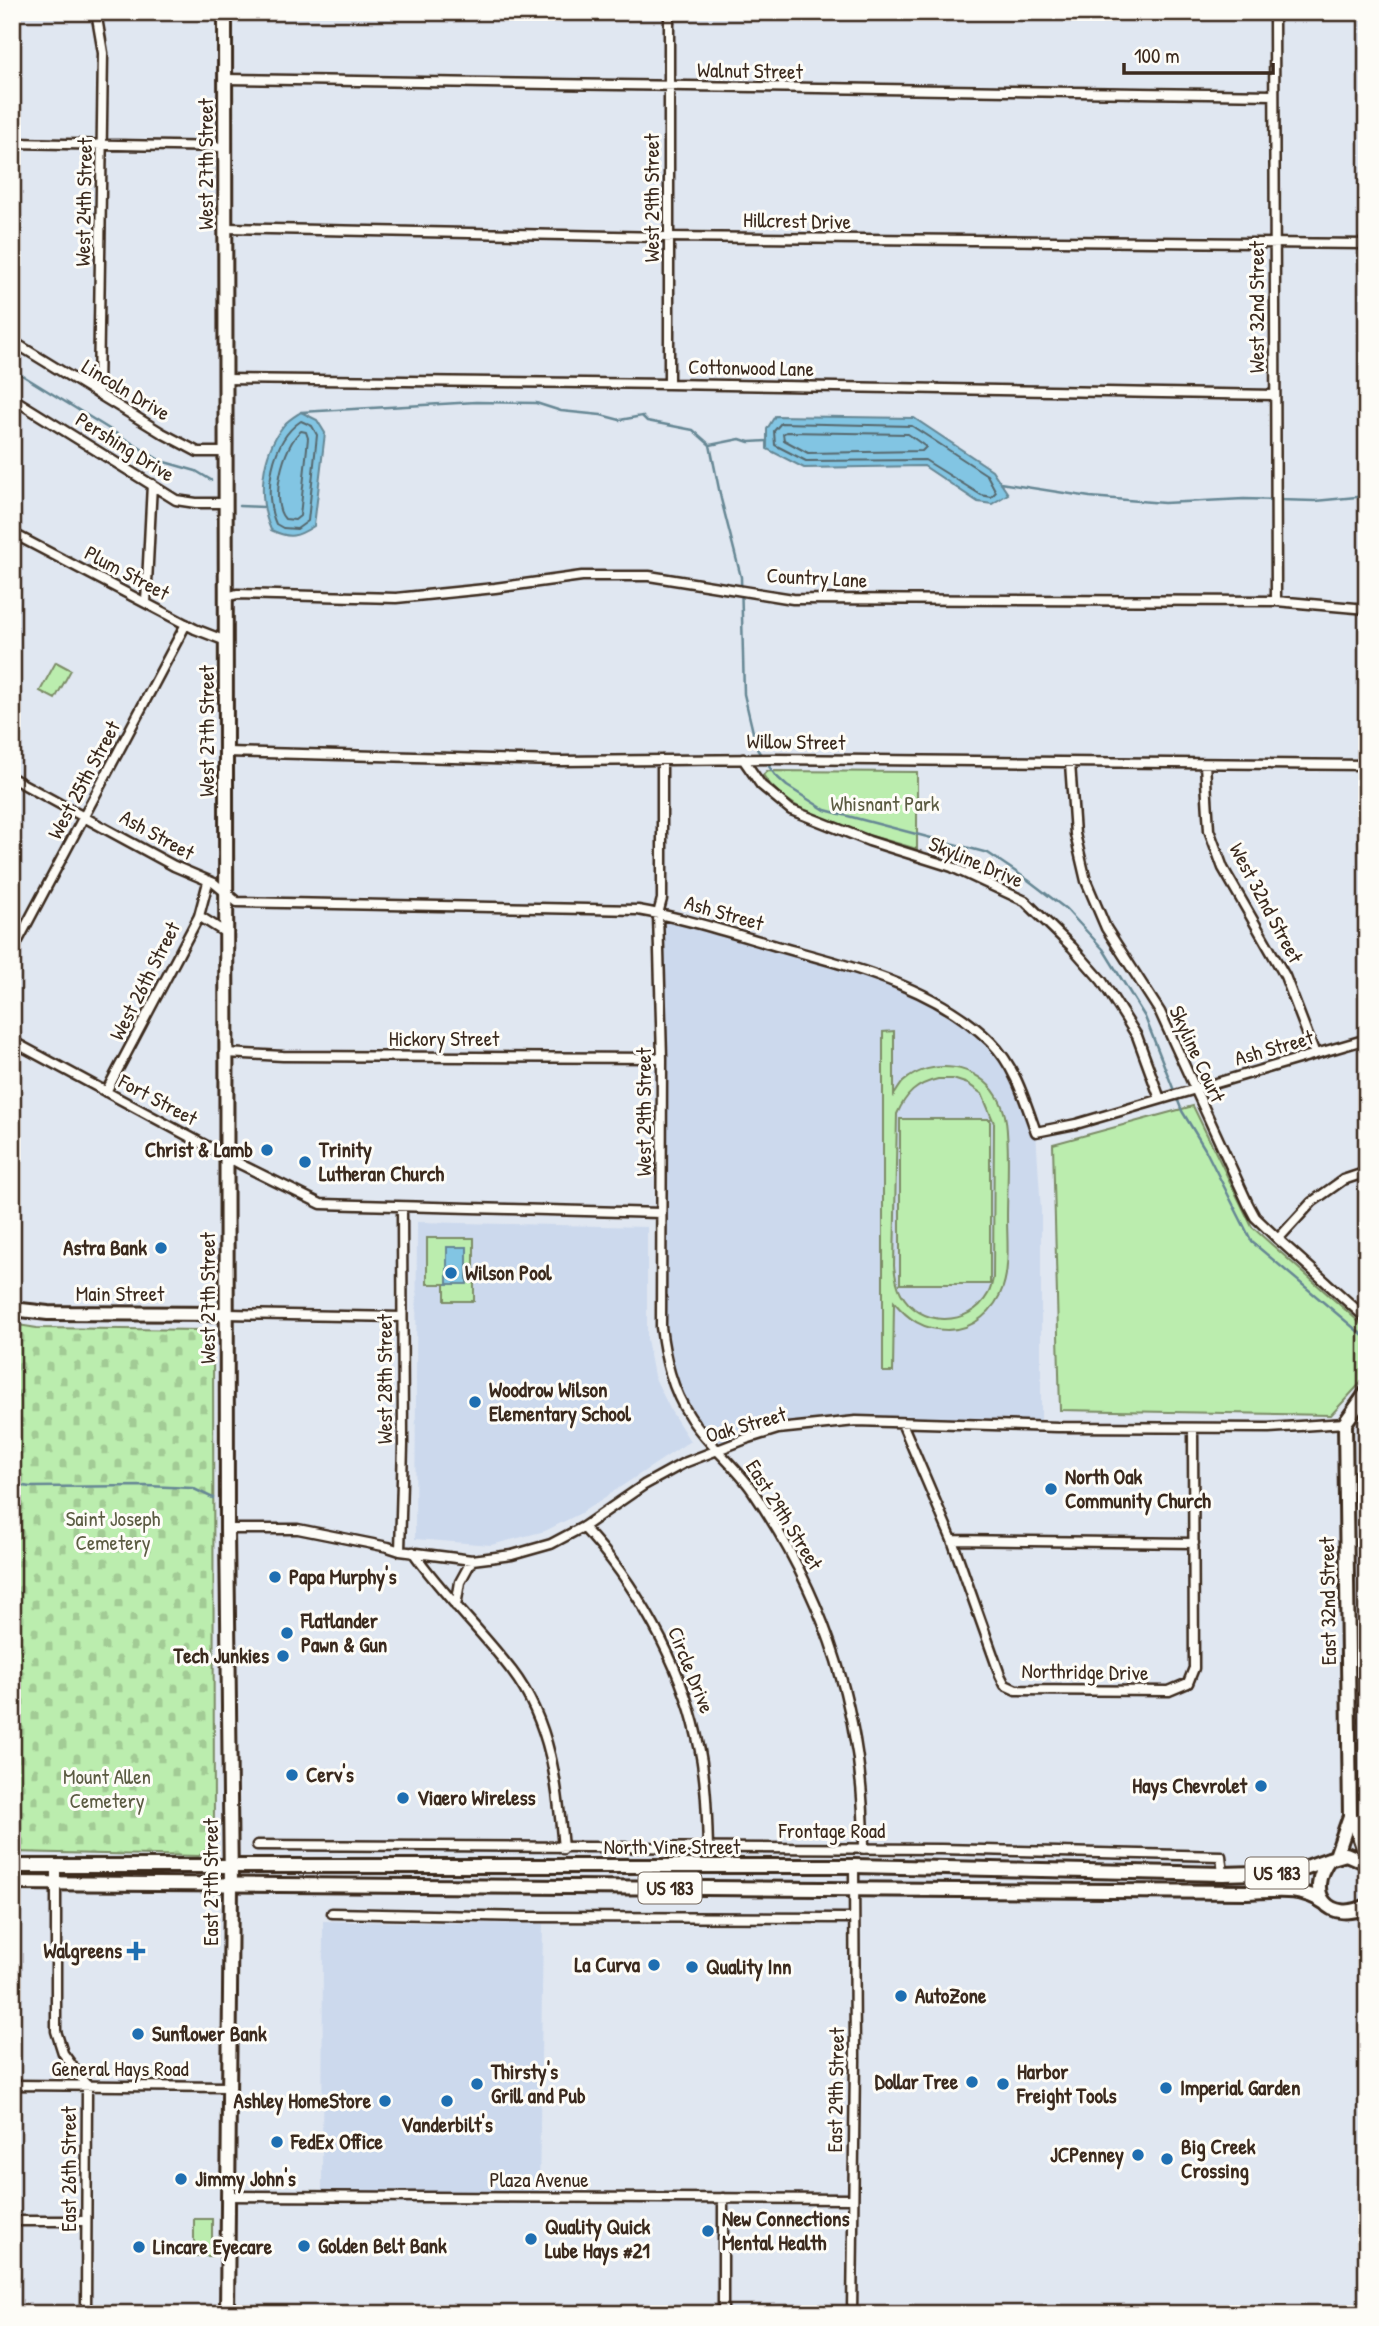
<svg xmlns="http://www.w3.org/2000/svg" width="1379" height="2326" font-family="'Patrick Hand',sans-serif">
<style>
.built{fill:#ccd9ed}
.green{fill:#bbedae;stroke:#7b8c66;stroke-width:2;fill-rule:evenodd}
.cemetery{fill:url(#cemetery-stones);stroke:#7b8c66;stroke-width:2}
.water{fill:#82c5e3;stroke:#668794;stroke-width:2}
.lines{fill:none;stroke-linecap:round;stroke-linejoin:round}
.shore{stroke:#57686d;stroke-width:2}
.stream{stroke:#668794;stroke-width:2.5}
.street-casing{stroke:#3b2a1e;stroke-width:13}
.secondary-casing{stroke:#3b2a1e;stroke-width:18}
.primary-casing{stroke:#3b2a1e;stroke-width:18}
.street{stroke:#fdfcf7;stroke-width:8}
.secondary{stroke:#fdfcf7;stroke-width:12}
.primary{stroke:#fdfcf7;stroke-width:12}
.poi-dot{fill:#1f6fb2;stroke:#fdfcf7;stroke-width:2.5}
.labels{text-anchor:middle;stroke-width:6;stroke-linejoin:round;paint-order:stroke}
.shield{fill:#fdfcf7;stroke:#75695f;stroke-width:2}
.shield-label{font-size:19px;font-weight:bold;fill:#3b2a1e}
.street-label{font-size:21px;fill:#3b2a1e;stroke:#fdfcf7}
.park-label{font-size:21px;fill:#5b5b42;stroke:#fdfcf7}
.poi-label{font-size:21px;font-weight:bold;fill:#3b2a1e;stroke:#fdfcf7;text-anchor:start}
</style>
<defs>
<pattern id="cemetery-stones" width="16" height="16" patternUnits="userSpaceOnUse" patternTransform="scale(1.75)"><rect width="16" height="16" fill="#bbedae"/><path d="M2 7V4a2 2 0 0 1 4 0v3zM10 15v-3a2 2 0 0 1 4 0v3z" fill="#a2cb95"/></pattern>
</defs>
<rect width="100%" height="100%" fill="#e0e7f1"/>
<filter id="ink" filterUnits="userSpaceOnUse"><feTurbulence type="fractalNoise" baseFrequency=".0143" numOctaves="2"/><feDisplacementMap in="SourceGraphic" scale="14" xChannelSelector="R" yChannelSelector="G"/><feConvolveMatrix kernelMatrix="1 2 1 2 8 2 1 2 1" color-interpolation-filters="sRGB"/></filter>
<g filter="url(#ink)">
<path class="built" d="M658 914 846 966 925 995 961 1018 1006 1062 1036 1132 1041 1211V1427L856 1421 778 1429 718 1449 690 1418 665 1359Z
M417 1222 647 1227V1339L654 1376 671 1411 690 1441 581 1513 545 1531 491 1545 415 1539Z
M323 1921 543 1924 539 2195 322 2192Z"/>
<path class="green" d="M56 662 71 670 55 699 40 691Z
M767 771 917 772V849C868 834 793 820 763 775Z
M894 1031V1095C897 1091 900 1085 903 1082 931 1057 978 1064 997 1096 1001 1102 1005 1113 1006 1121 1010 1152 1007 1186 1007 1217 1007 1239 1010 1266 1003 1287 995 1311 973 1330 948 1330 923 1330 908 1319 894 1302L893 1372H883V1032ZM938 1079H953L968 1084 982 1094 994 1123 993 1278C992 1283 991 1289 988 1294 969 1328 919 1327 901 1293 896 1284 895 1275 894 1266L897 1114C906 1094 916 1084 938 1079Z
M1193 1106 1252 1227 1367 1329V1376L1331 1415 1060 1410 1053 1144Z
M900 1119H990V1284H900Z
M427 1238H474V1301H445V1284H427Z
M194 2219H212V2256H194Z"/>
<path class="cemetery" d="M12 1324 37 1328 204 1330 213 1339 214 1843 199 1856 12 1852Z"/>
<path class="water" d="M301 412 317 420 325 433 314 526C297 537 290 539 271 530 257 498 261 454 284 425 288 420 295 416 301 412Z
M775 416 914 418 992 470 1008 494 992 504 978 502 924 466 804 468 767 449V429Z
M447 1247H467V1284H447Z"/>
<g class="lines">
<path class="shore" d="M301 421 312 426 317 435 308 521 297 529 283 528 276 524C262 493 272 440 301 421Z
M781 423 912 426 987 475 996 492 991 497 981 495 925 460 806 461 775 445 774 431Z
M301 431 306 432 308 438 300 516 295 520 285 519C269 503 283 445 301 431Z
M786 432 908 434 926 447 922 451 808 453 784 440 783 434Z"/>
<path class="stream" d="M12 369 161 461 196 471 211 480
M301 412 476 402 536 403 561 411 601 415 620 420 642 416 647 421 693 430 710 445 721 499 741 577 744 694 757 749 775 775 787 786 825 810 988 853 1028 880 1066 909 1103 949 1145 1017 1182 1111 1205 1149 1252 1242 1367 1339
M710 445 740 439 749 442 767 441
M1000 483 1090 497 1164 503 1244 499 1315 501 1367 496
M239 506 264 507
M12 1484 30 1487 147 1486 192 1488 213 1498"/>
<g class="street-casing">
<path id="street" d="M96 12 103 53 98 394
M669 12V384
M1274 12 1276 601
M225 79 1274 95
M12 143 225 147
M226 228 664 237 1367 244
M12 341 162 433 198 452H226
M226 379 669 384 1275 395
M12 398 176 500 196 503H226
M12 533 195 629 226 641
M227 597 237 594 396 598 495 588 582 576H649L793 599 1276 601 1367 609
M146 603 152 484
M226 752 560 761 772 759 1367 765
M743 759 761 785 791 810 869 841 952 867 1025 901 1072 947 1102 981 1137 1036 1160 1099
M662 760V899L658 914 662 1058 661 1327C665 1359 672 1390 690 1417 707 1444 734 1464 752 1490 827 1600 864 1716 864 1849
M1070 763 1075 834 1086 881 1106 928 1160 1012 1248 1204 1255 1217 1278 1239 1367 1319
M1205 764 1209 830 1223 868 1285 976 1315 1054
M12 778 174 866 214 883 237 902 638 910C684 918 728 932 773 945 848 966 934 985 991 1042 1015 1066 1025 1101 1036 1132L1076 1124 1367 1039
M199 916 226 933
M12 952 186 624
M12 1041 242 1165 321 1204 661 1213
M226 1053 283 1056 662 1058
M106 1092 199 916 208 882
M1278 1239 1312 1202 1343 1180 1367 1172
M227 1314 402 1317
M902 1423 952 1540 1000 1675 1005 1685 1016 1690 1169 1691 1188 1683 1194 1668 1193 1428
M583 1527C635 1581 681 1664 697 1737 706 1774 707 1811 708 1849
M227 1529H298L388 1547 400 1551 472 1560 512 1555 551 1544 583 1527 644 1485 684 1463 746 1439 778 1429 856 1421 1058 1427 1269 1428 1345 1423
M952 1540 1194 1543
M400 1551 403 1445 402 1207
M413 1552C443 1595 481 1630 512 1671 551 1722 558 1787 563 1849
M456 1606 460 1582 472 1560
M257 1845 941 1849 1221 1856 1223 1874
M56 1865V2031L63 2053 87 2086 86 2314
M332 1913 525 1917 853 1918
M12 2085 228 2087
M227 2196 852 2199
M12 2221H86
M723 2314V2198
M852 2314 855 2061 854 1866"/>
</g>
<g class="secondary-casing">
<path id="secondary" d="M225 12 227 1529 231 1885 227 2314
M12 1309 48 1313 227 1314
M1350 1816 1356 1827 1367 1859
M1336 1856 1350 1816 1345 1423 1367 1392"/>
</g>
<g class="primary-casing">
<path id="primary" d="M1367 1863 1346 1854 1329 1859C1304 1894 1329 1924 1367 1906
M12 1866H854L1223 1874 1293 1872 1329 1859
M12 1883 1247 1892C1275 1891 1300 1886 1325 1903"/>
</g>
<use href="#street" class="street"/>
<use href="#secondary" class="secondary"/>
<use href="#primary" class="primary"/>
</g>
</g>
<g class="poi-dot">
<circle cx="267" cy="1150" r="7"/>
<circle cx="305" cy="1162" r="7"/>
<circle cx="161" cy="1248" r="7"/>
<circle cx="451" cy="1273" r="7"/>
<circle cx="475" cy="1402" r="7"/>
<circle cx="1051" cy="1489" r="7"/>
<circle cx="275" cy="1577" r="7"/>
<circle cx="287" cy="1633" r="7"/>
<circle cx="283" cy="1656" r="7"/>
<circle cx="292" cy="1775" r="7"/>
<circle cx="1261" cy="1786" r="7"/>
<circle cx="403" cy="1798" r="7"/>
<path d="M132.5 1940.5h7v7h7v7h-7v7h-7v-7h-7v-7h7z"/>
<circle cx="654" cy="1965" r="7"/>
<circle cx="692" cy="1967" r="7"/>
<circle cx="901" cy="1996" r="7"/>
<circle cx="138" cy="2034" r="7"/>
<circle cx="972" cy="2082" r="7"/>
<circle cx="477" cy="2084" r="7"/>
<circle cx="1003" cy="2084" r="7"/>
<circle cx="1166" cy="2088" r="7"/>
<circle cx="385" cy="2101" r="7"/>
<circle cx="447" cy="2101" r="7"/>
<circle cx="277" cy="2142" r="7"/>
<circle cx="1138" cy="2155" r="7"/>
<circle cx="1167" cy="2159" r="7"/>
<circle cx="181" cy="2179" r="7"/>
<circle cx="708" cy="2231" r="7"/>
<circle cx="531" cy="2239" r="7"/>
<circle cx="304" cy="2246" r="7"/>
<circle cx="139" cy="2247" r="7"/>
</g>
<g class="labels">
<g class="shield">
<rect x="1245.5" y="1857.5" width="63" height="31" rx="5"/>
<rect x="638.5" y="1872.5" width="63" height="31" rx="5"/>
</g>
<g class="shield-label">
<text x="1277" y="1880">US 183</text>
<text x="670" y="1895">US 183</text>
</g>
<g class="street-label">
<text transform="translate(750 71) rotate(1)" y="7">Walnut Street</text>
<text transform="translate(206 164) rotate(-90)" y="7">West 27th Street</text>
<text transform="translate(652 198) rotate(-90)" y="7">West 29th Street</text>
<text transform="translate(84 202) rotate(-89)" y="7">West 24th Street</text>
<text transform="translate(797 221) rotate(1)" y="7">Hillcrest Drive</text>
<text transform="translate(1257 307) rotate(-90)" y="7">West 32nd Street</text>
<text transform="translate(751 368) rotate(1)" y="7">Cottonwood Lane</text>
<text transform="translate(126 390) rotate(31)" y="7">Lincoln Drive</text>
<text transform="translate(125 447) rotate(32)" y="7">Pershing Drive</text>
<text transform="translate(127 573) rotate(28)" y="7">Plum Street</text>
<text transform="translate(817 578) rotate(3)" y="7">Country Lane</text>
<text transform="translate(207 731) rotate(-90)" y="7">West 27th Street</text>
<text transform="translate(796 742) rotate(1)" y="7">Willow Street</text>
<text transform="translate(84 780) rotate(-62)" y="7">West 25th Street</text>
<text transform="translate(157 835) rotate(29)" y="7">Ash Street</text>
<text transform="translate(976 862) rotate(23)" y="7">Skyline Drive</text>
<text transform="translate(1266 903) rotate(62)" y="7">West 32nd Street</text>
<text transform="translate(724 913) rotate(16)" y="7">Ash Street</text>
<text transform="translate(145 981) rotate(-63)" y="7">West 26th Street</text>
<text x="444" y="1046">Hickory Street</text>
<text transform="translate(1274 1048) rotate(-16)" y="7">Ash Street</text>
<text transform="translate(1197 1054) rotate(65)" y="7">Skyline Court</text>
<text transform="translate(158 1100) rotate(28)" y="7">Fort Street</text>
<text transform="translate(644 1112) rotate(-90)" y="7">West 29th Street</text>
<text x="120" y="1301">Main Street</text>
<text transform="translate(208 1298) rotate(-90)" y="7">West 27th Street</text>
<text transform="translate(385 1379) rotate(-90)" y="7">West 28th Street</text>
<text transform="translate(746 1425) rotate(-16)" y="7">Oak Street</text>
<text transform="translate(784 1515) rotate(58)" y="7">East 29th Street</text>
<text transform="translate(1328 1601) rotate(-91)" y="7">East 32nd Street</text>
<text transform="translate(691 1670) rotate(68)" y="7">Circle Drive</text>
<text transform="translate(1085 1672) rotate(1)" y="7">Northridge Drive</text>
<text x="832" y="1838">Frontage Road</text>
<text x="672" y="1854">North Vine Street</text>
<text transform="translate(211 1882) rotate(-90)" y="7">East 27th Street</text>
<text x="120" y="2076">General Hays Road</text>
<text transform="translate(836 2090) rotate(-89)" y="7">East 29th Street</text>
<text transform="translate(69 2169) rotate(-90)" y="7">East 26th Street</text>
<text x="539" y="2187">Plaza Avenue</text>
</g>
<g class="park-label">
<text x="885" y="811">Whisnant Park</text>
<text x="113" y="1526">Saint Joseph<tspan x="113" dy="24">Cemetery</tspan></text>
<text x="107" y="1784">Mount Allen<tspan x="107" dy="24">Cemetery</tspan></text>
</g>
<g class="poi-label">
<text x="253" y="1157" text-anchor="end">Christ &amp; Lamb</text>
<text x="319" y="1157">Trinity<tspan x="319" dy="24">Lutheran Church</tspan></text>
<text x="147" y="1255" text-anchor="end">Astra Bank</text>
<text x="465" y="1280">Wilson Pool</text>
<text x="489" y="1397">Woodrow Wilson<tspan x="489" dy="24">Elementary School</tspan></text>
<text x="1065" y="1484">North Oak<tspan x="1065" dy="24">Community Church</tspan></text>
<text x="289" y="1584">Papa Murphy's</text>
<text x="301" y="1628">Flatlander<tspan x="301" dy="24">Pawn &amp; Gun</tspan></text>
<text x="269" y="1663" text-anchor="end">Tech Junkies</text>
<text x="306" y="1782">Cerv's</text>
<text x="1247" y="1793" text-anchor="end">Hays Chevrolet</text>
<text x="417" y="1805">Viaero Wireless</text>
<text x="122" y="1958" text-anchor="end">Walgreens</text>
<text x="640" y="1972" text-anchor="end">La Curva</text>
<text x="706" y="1974">Quality Inn</text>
<text x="915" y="2003">AutoZone</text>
<text x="152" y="2041">Sunflower Bank</text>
<text x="491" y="2079">Thirsty's<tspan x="491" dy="24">Grill and Pub</tspan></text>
<text x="1017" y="2079">Harbor<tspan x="1017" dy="24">Freight Tools</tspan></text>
<text x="958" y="2089" text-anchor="end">Dollar Tree</text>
<text x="1180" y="2095">Imperial Garden</text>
<text x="371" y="2108" text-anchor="end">Ashley HomeStore</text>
<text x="447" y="2132" text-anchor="middle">Vanderbilt's</text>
<text x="291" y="2149">FedEx Office</text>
<text x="1181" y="2154">Big Creek<tspan x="1181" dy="24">Crossing</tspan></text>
<text x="1124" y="2162" text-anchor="end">JCPenney</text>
<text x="195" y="2186">Jimmy John's</text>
<text x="722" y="2226">New Connections<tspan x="722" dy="24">Mental Health</tspan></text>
<text x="545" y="2234">Quality Quick<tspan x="545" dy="24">Lube Hays #21</tspan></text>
<text x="318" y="2253">Golden Belt Bank</text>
<text x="153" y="2254">Lincare Eyecare</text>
</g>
</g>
<rect width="1379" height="2326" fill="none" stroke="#fdfcf7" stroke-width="42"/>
<rect x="21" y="21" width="1337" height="2284" fill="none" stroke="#3b2a1e" stroke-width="2.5" filter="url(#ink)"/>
<path d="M1124 63v10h149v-10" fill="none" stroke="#3b2a1e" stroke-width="3.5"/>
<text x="1134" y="63" font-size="21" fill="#3b2a1e" stroke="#fdfcf7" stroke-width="5" paint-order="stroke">100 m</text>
</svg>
